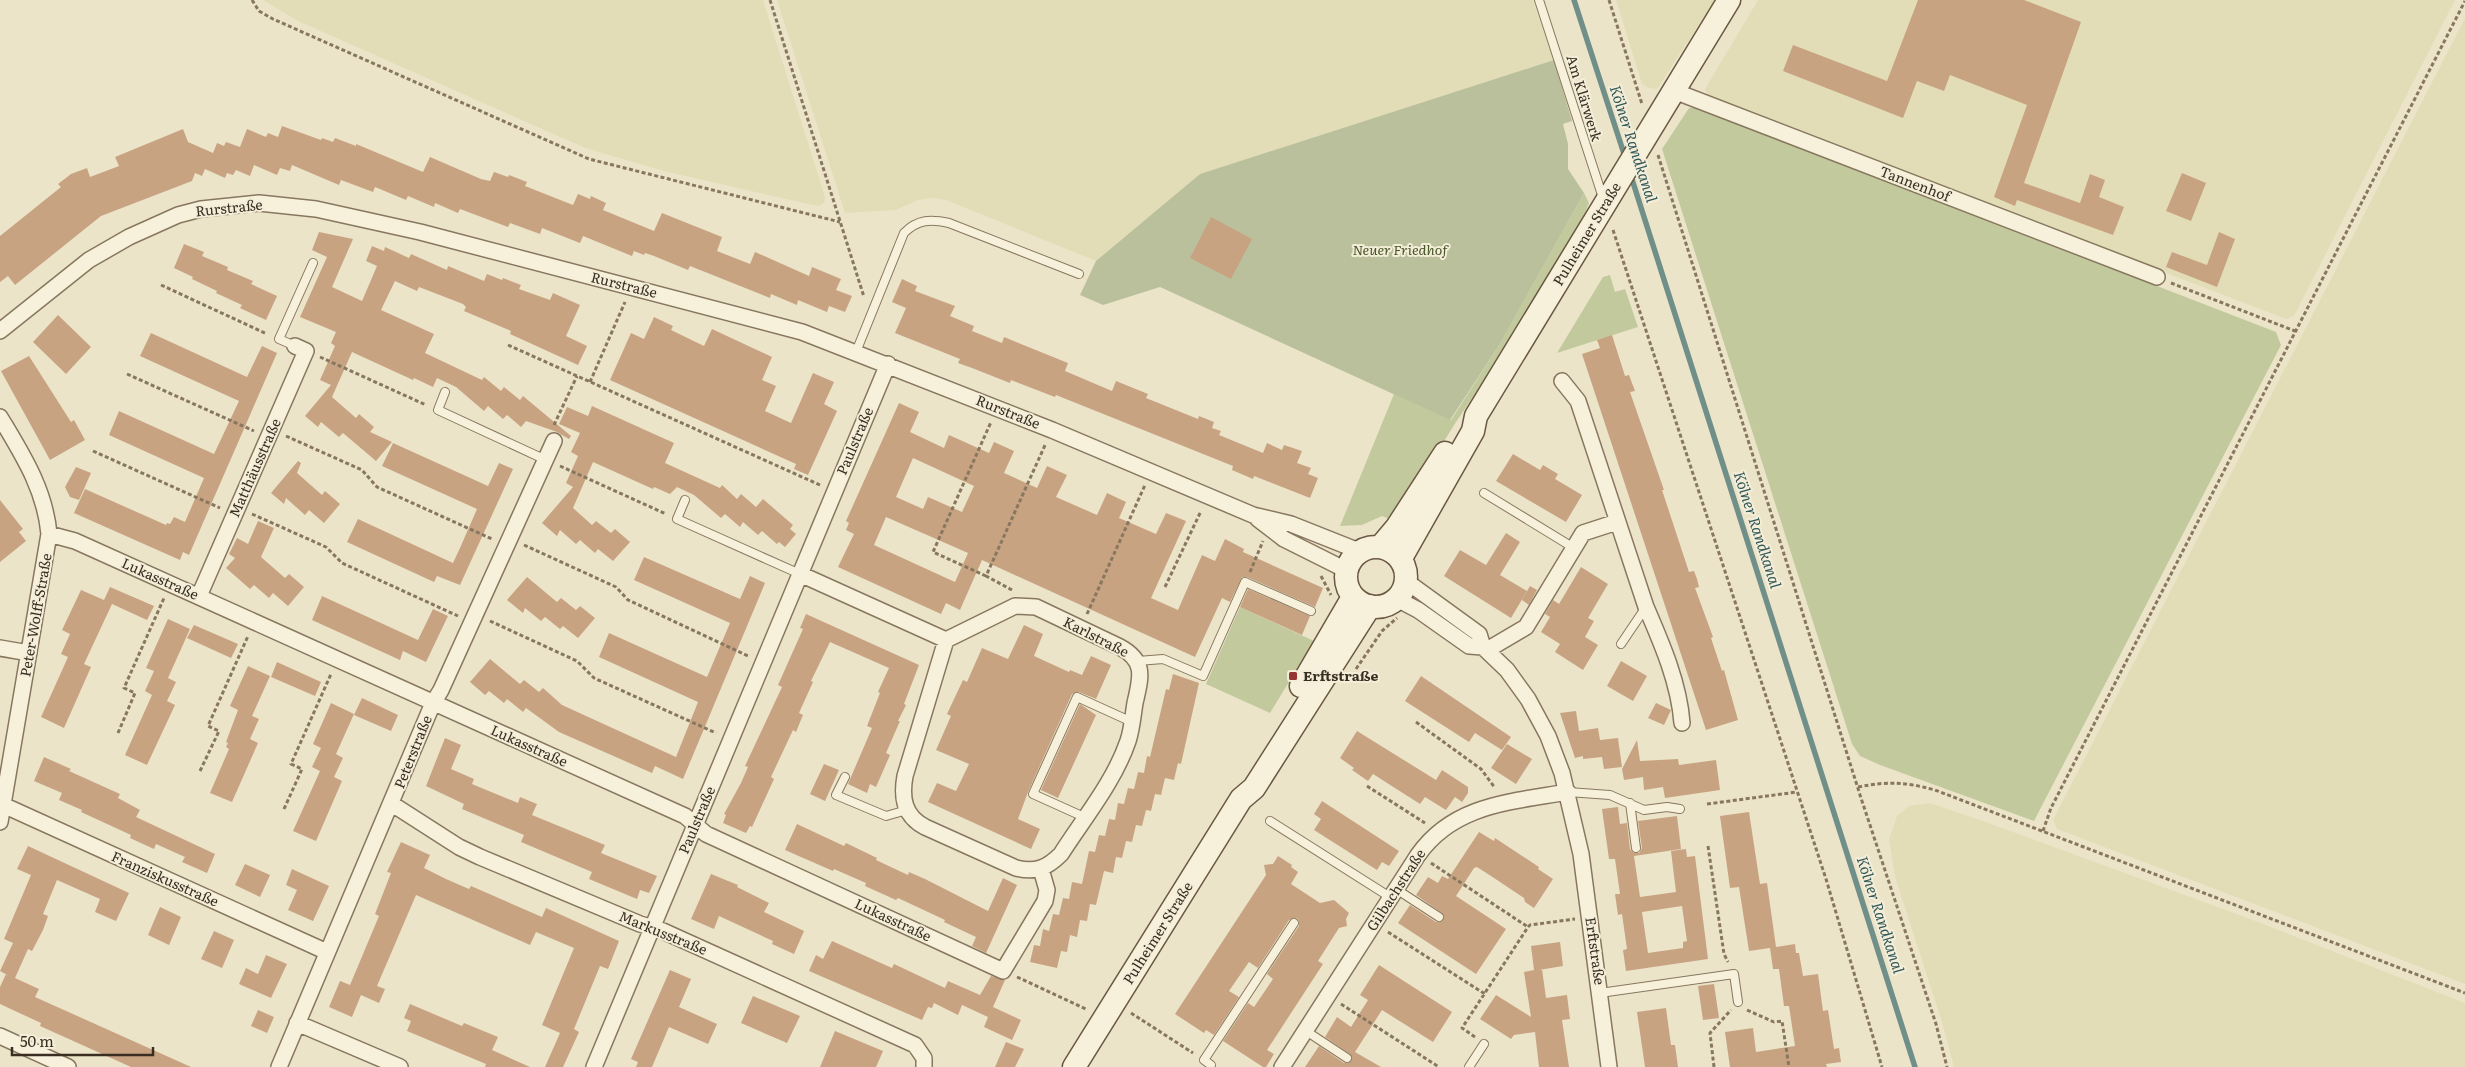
<svg xmlns="http://www.w3.org/2000/svg" width="2465" height="1067" font-family="Literata,serif">
<style>
.farmland{fill:#e2ddb7}
.green{fill:#c2ca9d}
.cemetery{fill:#bac09c}
.lines{fill:none;stroke-linecap:round;stroke-linejoin:round}
.stream{stroke:#708f89;stroke-width:5.5}
.building{fill:#c8a382;fill-rule:evenodd}
.lane-casing{stroke:#88775f;stroke-width:10}
.street-casing{stroke:#88775f;stroke-width:18}
.secondary-casing{stroke:#6a5842;stroke-width:25}
.path{stroke:#88775f;stroke-width:3;stroke-dasharray:4 2.5;stroke-linecap:butt}
.lane{stroke:#f7f1dc;stroke-width:8}
.street{stroke:#f7f1dc;stroke-width:15}
.secondary{stroke:#f7f1dc;stroke-width:22}
.poi-dot{fill:#943732;stroke:#f4eed9;stroke-width:2}
.labels{text-anchor:middle;stroke-width:4;stroke-linejoin:round;paint-order:stroke}
.street-label{font-size:14px;fill:#392e21;stroke:#f4eed9}
.park-label{font-size:14px;font-style:italic;fill:#475529;stroke:#f4eed9}
.poi-label{font-size:14px;font-weight:bold;fill:#392e21;stroke:#f4eed9;text-anchor:start}
.water-label{font-size:15px;font-style:italic;fill:#325858;stroke:#f4eed9}
</style>
<rect width="100%" height="100%" fill="#ece4c9"/>
<path class="farmland" d="M263 0H763L825 197 824 203 819 206 808 204 664 171 585 148 298 21Z
M777 0H1533L1554 60 1200 174 1096 261 946 200 931 198 918 200 896 210 845 213Z
M1616 0H1715L1657 89 1649 88 1642 84Z
M1758 0H2455L2294 316 2286 319 1708 97 1705 89Z
M2465 18V984L2057 829 2053 820Z
M1930 803 1983 821 2245 917 2465 1003V1067H1954L1942 1022 1895 877 1889 839 1897 816 1909 806Z"/>
<path class="green" d="M1689 108H1697L2276 332 2281 345 2034 821 1880 765 1860 756 1852 744 1662 149Z
M1584 193 1589 203 1584 216 1506 348 1456 422 1394 521 1382 516 1362 525 1340 526 1394 394 1451 420 1500 344Z
M1610 275 1615 292 1625 289 1638 327 1557 353 1603 277Z
M1240 607 1314 641 1270 713 1206 684Z"/>
<path class="cemetery" d="M1554 60 1572 121 1563 124 1568 144V169L1584 193 1500 344 1450 420 1160 287 1103 305 1080 295 1096 261 1200 174Z"/>
<g class="lines">
<path class="stream" d="M1574 0 1626 160
M1630 173 1915 1067"/>
</g>
<path class="building" d="M1918 0H2024L2081 22 2024 183 2080 203 2090 174 2105 180 2099 197 2124 207 2113 235 2017 200 2015 206 1994 197 2027 105 1950 75 1944 91 1917 81 1903 118 1783 71 1793 45 1887 81Z
M282 126 321 140 322 138 333 142 335 138 356 146V144L423 172 430 157 481 179 490 181 494 172 508 177 509 175 527 182 525 186 573 205 578 194 590 199 591 196 606 203 603 210 654 231 662 213 722 237 717 251 750 264 755 252 809 276 812 267 841 279 836 290 852 296 845 312 829 306 827 312 798 300 797 305 771 294 770 298 690 266 688 270 654 256 645 253 644 255 634 251 632 256 583 236 580 243 542 228 540 234 510 223 508 227 460 209 458 213 435 203 434 207 408 196 406 200 375 187 373 192 341 180 339 185 292 165 290 171 280 168 277 175 254 165 250 176 236 170 233 175 227 173 225 178 205 169 202 176 195 173 192 181 101 216 15 285 8 276 0 282V236L61 187 58 184 71 174 87 168 90 177 119 166 115 157 183 129 188 142 213 153 217 143 224 146 226 142 240 147 247 129 266 137 268 133 278 137Z
M2182 173 2206 183 2191 221 2166 211Z
M1211 217 1252 239 1231 279 1190 258Z
M319 232 353 239 332 287 362 301 377 266 366 261 372 246 384 251 385 247 409 258 411 254 447 270 448 266 484 281 487 274 502 280 503 278 521 285 519 289 550 300 553 293 580 305 566 336 587 346 578 365 510 334 511 331 464 311 466 307 463 304 419 287 417 291 395 281 381 310 434 334 425 353 482 380 484 377 501 391 504 387 520 400 523 396 571 436 569 439 557 432 526 421 521 427 507 415 503 419 488 406 484 411 456 387 437 378 433 387 414 378 413 380 352 352 332 397 356 418 359 414 374 427 370 432 392 442 376 461 343 433 339 437 321 422 318 427 305 416 331 385 320 380 335 346 331 343 336 332 300 317 327 257 312 250Z
M2219 232 2235 239 2217 287 2166 267 2172 252 2207 265Z
M184 244 204 252 202 256 228 267 227 270 253 281 251 284 277 296 266 320 240 308 242 305 216 293 217 291 192 279 193 277 174 268Z
M902 279 917 286 915 291 955 306 950 316 974 326 972 331 1002 343 1004 337 1068 363 1065 371 1112 391 1116 381 1148 394 1146 398 1198 419 1199 416 1214 422 1212 428 1221 431 1219 435 1263 453 1267 443 1282 450 1284 445 1302 451 1297 463 1311 468 1308 474 1318 478 1310 498 1254 476 1253 479 1232 470 1233 466 1056 395 1055 397 1011 380 1010 383 972 368 958 363 960 359 895 333 906 308 892 302Z
M58 315 91 347 66 374 33 342Z
M654 317 673 326 671 330 704 346 712 329 772 357 762 380 776 386 765 411 791 423 813 373 834 382 824 404 837 411 808 475 794 469 796 464 610 380 631 333 644 339Z
M151 333 247 377 262 346 277 353 189 555 183 552 180 560 74 513 85 489 166 525 167 523 170 524 174 517 185 522 204 478 109 435 119 411 214 454 239 401 140 356Z
M1612 335 1625 376 1629 375 1635 391 1630 392 1664 490H1662L1689 572 1694 571 1697 579 1699 587 1695 588 1713 637 1711 638 1722 671 1724 670 1738 720 1706 730 1582 354 1600 348 1597 340Z
M29 356 71 422 74 420 85 440 50 460 1 371Z
M899 403 919 412 910 432 944 448 949 435 989 453 994 442 1014 451 1004 473 1037 488 1047 466 1067 475 1056 497 1097 515 1107 493 1126 502 1119 518 1156 534 1166 513 1186 521 1151 598 1178 610 1202 555 1215 561 1225 539 1244 549 1243 552 1323 588 1315 607 1247 577H1242L1230 602 1222 598 1195 657 982 560 960 610 946 603 941 614 838 567 854 534 846 530 849 523 846 521ZM913 458 974 486 962 512 928 497 923 509 896 497ZM886 517 968 553 955 582 874 545Z
M592 406 674 443 665 463 720 488 722 485 737 499 741 494 756 507 763 499 793 525 790 529 796 534 785 547 779 542 777 544 762 531 758 535 743 522 740 527 725 514 721 518 694 495 677 487 670 494 654 487 653 489 593 462 573 508 592 525 596 521 611 533 615 529 630 542 613 561 598 549 595 553 580 540 576 544 560 530 557 536 542 523 573 487 566 483 578 456 571 452 580 433 559 424 567 407 588 416Z
M393 443 488 486 499 463 513 469 460 585 437 576 434 582 347 542 358 519 453 563 460 548 477 509 382 466Z
M1513 454 1540 470 1543 465 1558 474 1555 479 1582 495 1566 522 1496 481Z
M298 461 301 463 297 473 322 495 325 491 340 504 324 523 309 510 305 515 286 498 284 504 271 493Z
M76 467 91 473 79 500 70 497 65 487Z
M0 500 23 529 19 532 26 541 0 562Z
M258 521 274 528 261 557 285 578 289 574 304 587 288 606 273 593 269 598 254 585 250 589 226 568 235 558 229 554 237 538 248 544Z
M1506 533 1520 542 1500 575 1527 591 1511 618 1444 576 1460 550 1486 565Z
M644 557 740 599 750 576 765 583 683 779 655 766 652 773 559 732 526 708 523 712 507 699 504 703 489 691 485 695 470 682 490 659 520 684 524 680 539 692 543 688 562 705 676 757 698 702 599 657 609 633 707 677 730 623 634 580Z
M1581 567 1608 584 1588 618 1594 621 1585 637 1598 645 1583 670 1555 652 1560 644 1541 632 1550 617 1545 614 1553 600 1559 604Z
M527 577 557 602 561 598 576 610 580 606 595 618 578 638 563 626 560 629 545 617 541 621 525 608 523 613 507 600Z
M1530 586 1537 590 1529 605 1522 600Z
M110 587 154 606 147 620 112 604 84 664 91 667 64 728 41 717 68 657 61 654 70 634 62 630 81 590 104 600Z
M1248 589 1310 616 1302 635 1240 607Z
M322 596 418 640 433 609 448 616 426 662 403 651 400 660 312 620Z
M806 614 919 665 904 704 906 705 898 721H900L886 753 890 755 876 787 870 784 867 793 848 784 872 728 867 726 880 693 878 692 889 668 830 642 811 681 813 682 799 713 803 715 796 732 793 730 771 777 774 779 752 827 750 826 746 833 723 823 726 815 724 814 741 783 748 767 745 766 782 687 778 685 803 629 800 628Z
M168 619 190 629 168 678 176 682 167 701 175 705 147 765 125 755 152 695 145 691 154 671 146 668Z
M194 625 238 644 231 658 187 638Z
M1024 625 1043 634 1034 656 1069 672 1070 670 1082 675 1091 656 1111 665 1096 699 1079 692 1072 694 1028 792 1018 819 1040 829 1031 849 928 802 937 783 956 791 969 764 936 750 951 716 947 714 963 680 967 682 982 648 1008 659Z
M1621 661 1647 676 1633 701 1607 686Z
M277 662 321 682 315 696 271 677Z
M248 666 270 676 252 716 259 719 250 739 258 743 232 802 210 793 229 749 226 747 228 743 226 742 238 710 230 706Z
M1173 674 1199 683 1181 764 1178 763 1174 780 1165 778 1161 795 1155 794 1151 811 1146 810 1142 826 1136 825 1132 842 1126 841 1122 858 1116 857 1113 873 1104 871 1096 905 1090 904 1087 921 1080 920 1077 937 1070 935 1067 952 1061 951 1057 968 1030 962 1034 945 1040 946 1043 929 1049 931 1053 914 1059 915 1063 898 1069 899 1072 882 1082 884 1089 851 1095 852 1099 835 1105 836 1109 819 1115 820 1118 803 1124 804 1128 788 1134 789 1138 772 1144 773 1147 756 1150 757 1166 689 1169 690Z
M1421 676 1511 737 1502 750 1475 733 1469 742 1405 701Z
M362 698 398 715 391 731 354 715Z
M331 703 354 714 336 754 343 758 334 777 342 781 316 841 293 831 320 771 312 767 321 748 313 744Z
M1656 703 1671 710 1664 725 1648 718Z
M1080 704 1096 715 1058 798 1041 790Z
M1576 711 1579 731 1598 728 1600 740 1618 738 1622 767 1604 769 1602 757 1583 759V756L1575 758 1560 713Z
M1357 731 1436 780 1442 770 1468 787V793L1462 802 1455 797 1446 810 1425 797 1420 804 1373 774 1368 781 1352 770 1354 768 1340 758Z
M445 738 461 745 451 769 474 779 472 784 518 803 520 797 537 804 532 815 605 845 601 853 657 876 649 893 640 890 637 899 589 879 592 872 521 842 524 835 462 809 464 804 426 786Z
M1637 740 1640 761 1678 759 1679 765 1716 760 1720 790 1665 798 1663 787 1644 790 1643 777 1624 780 1622 769Z
M1507 744 1532 759 1516 784 1491 768Z
M44 757 71 769 69 771 120 794 118 798 140 810 136 817 215 854 207 873 182 862 185 857 156 844 154 849 130 838 131 835 81 812 82 810 59 800 62 793 34 781Z
M824 764 839 770 825 801 810 794Z
M1322 801 1399 851 1389 866 1382 862 1377 870 1314 830 1321 819 1314 814Z
M1618 807 1620 824 1627 823 1630 849 1634 853H1639L1642 848 1638 821 1677 816 1681 849 1634 856 1640 897 1676 892 1671 851 1686 849 1687 857 1695 856 1708 959 1626 971 1623 950 1627 949 1622 914 1618 915 1615 894H1620L1615 859H1609L1602 809ZM1682 906 1687 941 1683 942V948L1648 953 1642 912Z
M1749 812 1760 884 1767 883 1776 947 1795 944 1796 953H1799L1803 976 1818 974 1823 1011 1828 1010 1834 1049 1839 1048 1841 1062 1826 1064 1827 1067H1730L1725 1032 1753 1028 1756 1052 1795 1046 1789 1006H1784L1779 969H1773L1770 948 1749 951 1739 887 1730 888 1720 816Z
M797 824 844 846 846 843 877 858 876 860 908 875 909 872 925 879 988 911 1003 878 1017 885 986 953 972 946 976 937 944 922 945 920 898 898 896 900 865 886 866 883 834 869 833 871 785 850Z
M1479 832 1494 841 1495 838 1539 867 1538 869 1553 879 1534 908 1525 902 1524 898 1491 876 1477 867 1474 868 1456 896 1506 929 1476 974 1398 923 1410 905 1436 922 1443 920 1442 913 1416 895 1428 877 1438 883 1442 876 1448 879Z
M401 842 430 855 424 868 446 879 469 889 471 886 542 917 546 908 619 941 608 969 600 966 574 1029 579 1032 563 1067H545L560 1033 542 1025 574 948 536 932 530 945 416 895 377 986 385 989 379 1003 361 995 352 1017 329 1007 340 981 350 985 379 916 375 914 391 873 387 872Z
M28 846 129 893 116 921 95 912 100 899 57 880 43 914 48 916 43 930 32 951 28 949 15 978 39 989 35 997 191 1067H131L40 1026 41 1023 0 1004V987L6 974 11 977 0 971 13 943 4 939 31 875 17 869Z
M1278 856 1292 865 1291 867 1298 872 1291 884 1320 903 1334 900 1349 913 1346 919 1347 926 1339 928 1318 961 1323 964 1267 1050 1274 1054 1266 1067H1263L1223 1041 1248 1003 1254 1007 1273 979 1267 974 1299 926V921L1297 918 1289 920 1258 968 1249 962 1229 991 1239 997 1214 1035 1206 1030 1204 1033 1175 1014 1266 875 1264 865 1273 864Z
M245 864 270 875 260 897 235 885Z
M292 869 329 886 313 921 288 910 297 890 286 885Z
M711 874 738 885 737 887 769 903 764 912 804 931 794 954 772 944 773 941 719 916 714 929 691 919Z
M160 907 181 917 169 945 148 935Z
M214 931 234 940 222 968 201 959Z
M832 941 892 968 894 964 945 988 948 981 980 995 991 976 1005 980 993 1007 1021 1020 1012 1040 984 1027 988 1017 962 1005 958 1015 934 1003 932 1008 928 1007 922 1020 809 971 816 955 823 959Z
M1560 942 1563 966 1539 970 1542 969 1546 998 1567 995 1570 1019 1562 1020 1569 1067H1539L1535 1032 1514 1035 1511 1039 1480 1019 1496 995 1531 1017 1524 972 1534 970 1531 946Z
M266 955 287 964 271 998 239 984 246 968 258 974Z
M1379 965 1452 1012 1433 1042 1382 1010 1355 1052 1381 1067H1305L1319 1046 1344 1063 1351 1061 1350 1054 1325 1037 1337 1017 1351 1027 1368 1000 1360 995Z
M670 970 691 979 679 1007 717 1024 708 1044 669 1027 652 1067H636L638 1062 631 1059Z
M1714 984 1719 1018 1703 1020 1698 986Z
M753 996 800 1016 787 1043 741 1023Z
M410 1004 462 1026 464 1023 498 1037 492 1050 530 1067H485L486 1064 407 1031 411 1021 404 1018Z
M1666 1008 1671 1045H1675L1678 1067H1645L1637 1012Z
M258 1010 274 1017 267 1033 251 1026Z
M835 1031 883 1051 876 1067H820Z
M1006 1042 1024 1049 1015 1067H995Z"/>
<g class="lines">
<g class="lane-casing">
<path id="lane" d="M1539 0 1603 198
M295 346 279 339 313 263
M856 352 904 233C918 219 931 219 949 223L1079 274
M445 392 438 410 546 460
M1484 493 1574 548
M685 500 677 519 800 574
M1621 644 1646 607
M1138 661 1163 659 1203 676 1245 582 1311 611
M845 777 836 795 886 816 907 810
M1568 792 1610 795 1644 810 1667 807 1680 809
M1630 803 1636 848
M1084 817 1033 794 1077 697 1132 722
M1270 821 1390 897
M1396 889 1439 917
M1600 993 1734 974 1738 1002
M1306 1031 1347 1058
M1211 1065 1204 1060 1294 923
M1469 1067 1484 1044"/>
</g>
<g class="street-casing">
<path id="street" d="M1674 91 2157 277
M0 331 89 260 129 237 178 215 201 209 259 203 316 209 420 232 802 332 1052 430 1253 515 1291 524 1359 551
M1562 381 1578 401 1646 607C1662 644 1679 683 1682 723
M0 417C22 454 45 489 49 534L0 822
M1258 519 1284 539 1346 570
M49 534 75 541 685 816 706 834 1003 971 1045 901 1047 890 1041 869
M800 574 946 640 905 776C901 798 904 816 925 827L1016 868C1036 873 1047 868 1061 854 1084 818 1114 782 1128 741 1132 729 1133 715 1135 703 1141 677 1146 661 1120 647L1036 607 1015 606 946 640
M1406 581 1479 634 1483 647 1507 670 1528 699 1548 736 1562 773 1581 854 1609 1067
M199 596 306 351 295 346
M1397 599 1418 610 1469 646 1483 647
M0 648 29 653
M1487 650 1526 627 1583 533 1617 522
M392 804 459 847 480 857 640 924 663 931 915 1045 924 1058V1067
M3 805 327 952
M297 1023 400 1067
M0 1036 68 1067
M279 1067 433 703 441 690 554 441
M594 1067 888 364
M1282 1067 1418 855C1454 804 1511 802 1568 792"/>
</g>
<g class="secondary-casing">
<path id="secondary" d="M1381 546 1397 527 1445 453
M1346 577a30 30 0 1 1 60 0a30 30 0 1 1-60 0Z
M1401 558 1473 431 1476 416 1729 0
M1301 686 1353 597
M1074 1067 1241 799 1254 788 1370 606"/>
</g>
<path class="path" d="M252 0 259 11 273 19 589 159 840 222
M770 0 864 297
M1609 0 1642 104
M1658 155 1861 798 1936 1024 1947 1067
M1613 230 1826 879 1882 1067
M2171 283 2295 331
M161 285 267 334
M508 345 820 485
M320 357 426 405
M127 374 254 431
M590 382 625 302
M554 425 577 376
M286 436 362 470 377 487 492 539
M93 451 220 508
M560 466 666 514
M252 514 326 547 342 563 458 616
M524 545 616 587 628 600 748 656
M1250 572 1263 541
M986 576 933 552 991 422
M1321 576 1331 595
M1165 587 1201 511
M1012 590 986 576 1046 443
M1087 614 1145 485
M490 621 577 661 594 678 716 733
M1356 669 1382 631 1397 618
M1416 722 1481 769 1495 788
M118 733 135 693 124 688 164 598
M200 771 219 731 208 726 248 636
M1367 786 1425 823
M1858 787C1889 781 1905 782 1935 790L2465 993
M1707 804 1797 792
M284 809 302 769 291 764 331 674
M2043 831 2051 808 2465 1
M1708 846 1724 954 1728 962
M1431 863 1528 927
M1388 932 1485 994
M1017 977 1086 1009
M1341 1004 1439 1067
M1747 1010 1774 1022 1782 1021 1789 1067
M1131 1013 1193 1053
M1475 1037 1462 1028 1528 927 1530 925 1575 919
M1714 1067 1710 1033 1731 1010"/>
<use href="#lane" class="lane"/>
<use href="#street" class="street"/>
<use href="#secondary" class="secondary"/>
</g>
<rect class="poi-dot" x="1288" y="671" width="10" height="10" rx="2.5"/>
<g class="labels">
<g class="street-label">
<text transform="translate(1584 98) rotate(73)" y="5">Am Klärwerk</text>
<text transform="translate(1915 184) rotate(21)" y="5">Tannenhof</text>
<text transform="translate(229 208) rotate(-6)" y="5">Rurstraße</text>
<text transform="translate(1587 234) rotate(-59)" y="5">Pulheimer Straße</text>
<text transform="translate(624 285) rotate(14)" y="5">Rurstraße</text>
<text transform="translate(1008 412) rotate(22)" y="5">Rurstraße</text>
<text transform="translate(855 441) rotate(-67)" y="5">Paulstraße</text>
<text transform="translate(255 468) rotate(-66)" y="5">Matthäusstraße</text>
<text transform="translate(160 579) rotate(24)" y="5">Lukasstraße</text>
<text transform="translate(36 615) rotate(-80)" y="5">Peter-Wolff-Straße</text>
<text transform="translate(1096 637) rotate(27)" y="5">Karlstraße</text>
<text transform="translate(529 746) rotate(24)" y="5">Lukasstraße</text>
<text transform="translate(413 752) rotate(-68)" y="5">Peterstraße</text>
<text transform="translate(697 820) rotate(-67)" y="5">Paulstraße</text>
<text transform="translate(165 879) rotate(24)" y="5">Franziskusstraße</text>
<text transform="translate(1396 890) rotate(-57)" y="5">Gilbachstraße</text>
<text transform="translate(893 920) rotate(25)" y="5">Lukasstraße</text>
<text transform="translate(663 933) rotate(22)" y="5">Markusstraße</text>
<text transform="translate(1158 933) rotate(-58)" y="5">Pulheimer Straße</text>
<text transform="translate(1595 951) rotate(82)" y="5">Erftstraße</text>
</g>
<g class="park-label">
<text x="1400" y="255">Neuer Friedhof</text>
</g>
<g class="poi-label">
<text x="1303" y="681">Erftstraße</text>
</g>
<g class="water-label">
<text transform="translate(1633 144) rotate(72)" y="5">Kölner Randkanal</text>
<text transform="translate(1757 530) rotate(72)" y="5">Kölner Randkanal</text>
<text transform="translate(1880 915) rotate(72)" y="5">Kölner Randkanal</text>
</g>
</g>
<path d="M12 1047v8h141v-8" fill="none" stroke="#392e21" stroke-width="2.5"/>
<text x="20" y="1047" font-size="15" fill="#392e21" stroke="#f4eed9" stroke-width="4" paint-order="stroke">50 m</text>
</svg>
